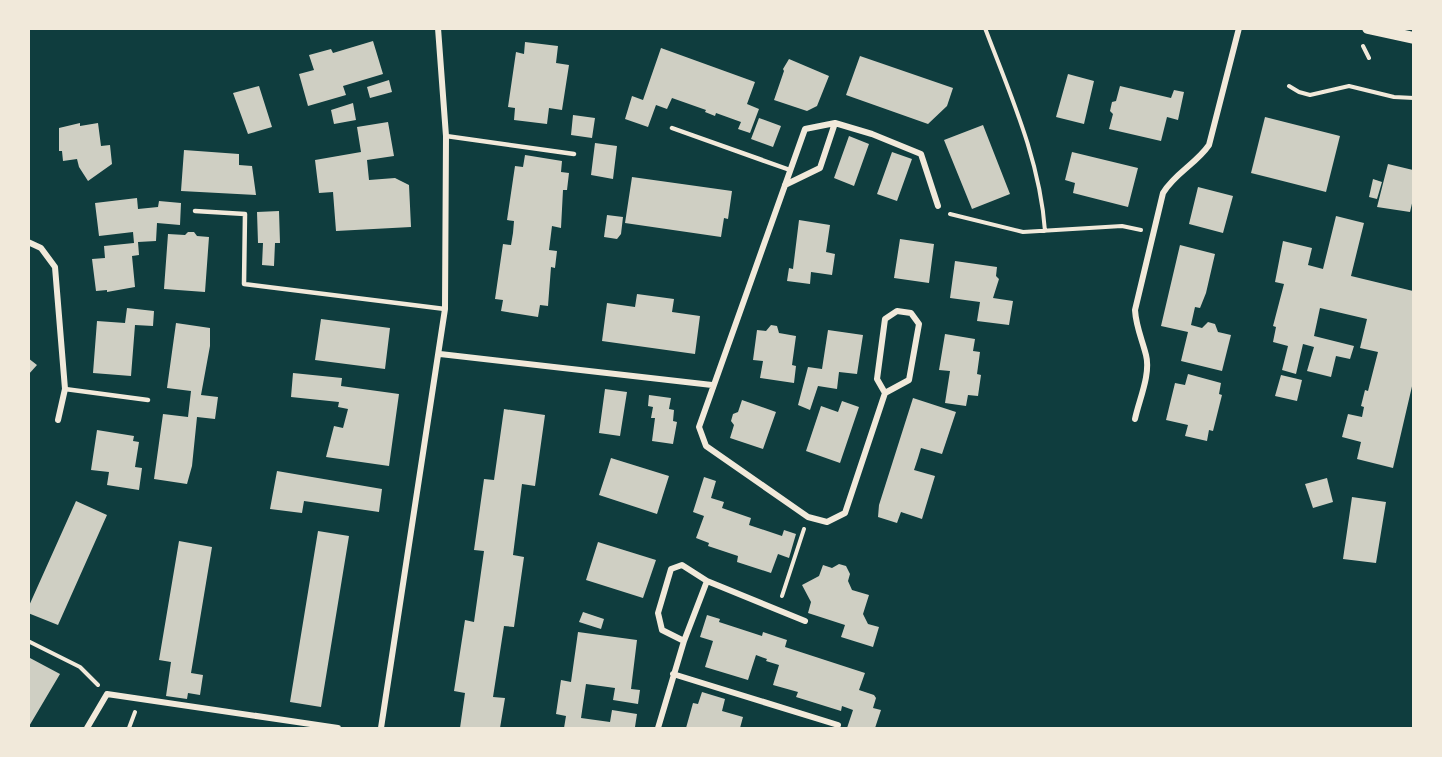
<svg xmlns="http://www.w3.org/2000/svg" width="1442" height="757" font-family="'DejaVu Sans',sans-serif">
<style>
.building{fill:#cfcfc3}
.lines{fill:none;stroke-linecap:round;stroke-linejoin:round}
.path{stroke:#f1e9da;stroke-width:4}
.service{stroke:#f1e9da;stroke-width:4.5}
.minor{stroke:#f1e9da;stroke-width:6}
.secondary{stroke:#f1e9da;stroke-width:12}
</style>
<rect width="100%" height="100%" fill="#0f3d3e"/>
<path class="building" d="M373 41 383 74 343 86 346 95 308 106 299 74 314 70 309 55 331 49 333 53Z
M525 42 558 46 556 63 569 65 562 110 549 108 547 124 514 120 515 108 508 107 516 52 524 54Z
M661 48 755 82 747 104 759 109 750 133 738 129 741 122 716 113 715 116 705 112 706 110 672 98 667 109 656 105 648 127 625 119 632 96 643 100Z
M860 56 953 88 947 106 928 124 846 95Z
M789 59 829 76 817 106 807 111 774 100 784 71 783 69Z
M1068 74 1094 81 1084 124 1056 117Z
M389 80 392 92 370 98 367 87Z
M259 86 272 127 248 134 233 93Z
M1120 86 1171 98 1174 90 1184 92 1178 120 1167 117 1161 141 1109 129 1113 114 1110 111 1112 102 1116 101Z
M353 103 356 120 334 124 331 110Z
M573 115 595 118 592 138 571 135Z
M1265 117 1340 136 1326 192 1251 173Z
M759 118 781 126 773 147 751 139Z
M388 122 394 156 367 160 369 180 395 178 409 185 411 227 336 231 333 192 319 193 315 160 361 152 357 127Z
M80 123V126L98 123 101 146 110 145 112 164 88 181 79 167 77 159 63 161 62 151H59V128Z
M983 125 1010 194 972 209 944 140Z
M849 136 869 144 854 186 834 178Z
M595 143 617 146 613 179 591 175Z
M184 150 239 154V165L252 166 256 195 181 191Z
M892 152 912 159 897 201 877 194Z
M1072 152 1138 168 1128 207 1073 193 1075 183 1065 180Z
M525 155 562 161 561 172 569 173 567 190H563L561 228 552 226 549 250 557 251 555 268 551 267 548 306 540 305 538 317 501 311 503 300 495 299 503 244 511 245 513 233 514 221 507 220 515 166 523 167Z
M1388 164 1413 170V199L1410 212 1377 207Z
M632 177 732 191 728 219 724 218 721 237 625 223Z
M1373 179 1382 182 1377 199 1369 197Z
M1198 187 1233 196 1223 233 1189 224Z
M137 198 138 209 158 207 159 201 181 203 180 225 157 223 156 241 138 242 139 255 132 256 135 287 107 292V290L96 291 92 259 105 258 104 246 134 243 133 232 99 236 95 203Z
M279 211 280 243H275L274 266 262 265 263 243H258L257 212Z
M607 215 623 217 621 234 617 239 604 237Z
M1336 216 1364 223 1351 276 1413 291V382L1393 468 1357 459 1361 442 1342 437 1348 414 1362 417 1364 407 1361 406 1365 390 1368 391 1378 352 1360 348 1367 319 1320 308 1314 336 1354 346 1350 359 1336 356 1331 377 1307 371 1314 347 1303 344 1296 374 1282 370 1288 346 1273 342 1276 327 1273 326 1284 284 1275 282 1283 241 1312 248 1308 265 1323 269Z
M799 220 830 225 826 252 835 254 832 275 811 272 810 284 787 281 789 268 793 269Z
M188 232H194L197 236 209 237 205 292 164 289 168 234 185 235Z
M900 239 934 244 929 283 894 278Z
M1180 245 1215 254 1206 293 1200 308 1195 307 1191 325 1202 328 1208 322 1215 324 1218 332 1231 335 1222 371 1181 361 1188 332 1161 326Z
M955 261 997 267 996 276 999 279 993 298 1013 301 1009 325 977 321 980 302 950 298Z
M637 294 674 299 672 312 700 316 695 354 602 341 607 303 635 307Z
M127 308 154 311 153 326 135 325 131 376 93 373 97 321 125 323Z
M321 319 390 328 385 369 315 360Z
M176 323 210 328V346L201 395 218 397 215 419 197 417 192 466 187 484 154 479 163 414 188 417 191 391 167 388Z
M771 325 777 326 779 333 796 336 792 365 796 366 794 383 760 378 763 361 753 360 757 330 766 331Z
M828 330 863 335 857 374 839 372 837 389 818 386 810 410 798 405 808 367 822 369Z
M945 334 975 339 973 351 980 352 977 374 981 375 978 396 968 395 966 406 945 403 950 371 939 370Z
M28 358 37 365 28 375Z
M293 373 342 378 341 386 399 394 389 466 326 457 334 426 343 428 348 409 338 407 339 402 291 397Z
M1188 374 1221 383 1219 394 1222 395 1213 431 1209 430 1207 441 1185 436 1188 425 1166 420 1175 383 1185 385Z
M1281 375 1302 380 1297 401 1275 396Z
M605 389 627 392 620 436 599 433Z
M649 395 671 398 669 409 674 410 673 421 677 422 673 444 652 441 655 418H651L653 407 648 406Z
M913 398 956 412 942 454 921 448 918 458 914 470 935 476 922 519 901 512 897 523 878 517 879 505Z
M742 400 776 412 763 449 730 438 734 425 731 421 733 414 738 412Z
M842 401 859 407 840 463 806 451 821 406 838 412Z
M504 409 545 415 535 486 522 484 513 555 524 557 514 627 504 626 493 697 505 698 500 728H460L465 693 454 691 465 620 474 622 484 551 474 550 484 479 494 480Z
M97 430 134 436 133 441 139 442 135 467 142 468 139 490 107 485 109 472 91 470Z
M611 458 669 476 657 514 599 495Z
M277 471 382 489 379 512 304 501 302 513 270 509Z
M704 477 716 481 711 498 724 502 722 508 751 518 749 525 782 536 784 530 796 534 789 558 778 554 771 573 737 562 738 556 708 546 709 543 696 538 704 516 693 512Z
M1327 478 1333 502 1313 508 1305 484Z
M1352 497 1386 502 1376 563 1343 559Z
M76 501 107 515 58 625 28 613V608Z
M318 531 349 536 321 707 290 702Z
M179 541 212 547 191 673 203 675 200 695 188 693 187 699 166 696 171 662 159 660Z
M598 542 656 560 643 598 586 580Z
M839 564 846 566 850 574 848 581 852 590 869 595 863 614 868 624 879 627 873 647 841 637 845 625 808 613 811 602 802 585 819 576 823 565 832 568Z
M583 612 604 619 601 629 579 622Z
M707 615 720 619 719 622 762 636 763 632 787 640 785 647 865 673 859 690 874 695 876 698 873 708 881 710 875 728H847L853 710 842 706 841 711 796 697 798 692 773 685 779 665 766 661 767 659 756 655 748 680 705 667 713 641 700 637Z
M578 632 637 640 631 689 640 690 638 704 613 700 615 688 586 684 581 718 610 722 612 710 637 714 635 727 564 728 566 716 556 714 561 680 571 682Z
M30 658 60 674 28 728V661Z
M702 692 725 699 722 711 743 717 740 728H686L693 703 698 704Z"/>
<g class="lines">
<path class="path" d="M985 28C1010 94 1040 160 1045 231
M1363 46 1369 58
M1289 86 1299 92 1310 95 1349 86 1394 97 1414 98
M950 214 1023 232 1122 226 1141 230
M782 596 804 529
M28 641 80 667 98 685
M129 728 135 712"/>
<path class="service" d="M672 128 790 170
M446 136 574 154
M195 211 245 214 244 284 445 309
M65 389 148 400"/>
<path class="minor" d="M785 185 820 168 835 123
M28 242 41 248 55 267 65 389 58 420
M440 354 712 385
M885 393 877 379 885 319 897 311 911 313 919 324 909 380 885 393 845 513 827 522 808 517 706 446 699 427 805 129 835 123 872 134 921 154 938 206
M1135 419C1139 400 1151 374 1146 355 1142 339 1136 327 1135 310L1163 193C1175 173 1196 164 1209 145L1239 28
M684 641 662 630 658 613 671 569 682 565 707 581
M673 674 838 725
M87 728 107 694 338 728
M381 728 445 309 446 136 438 28
M658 728 684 641 707 581 805 621"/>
<path class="secondary" d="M1368 28 1414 38"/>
</g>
<rect width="1442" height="757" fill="none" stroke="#f1e9da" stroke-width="60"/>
</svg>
